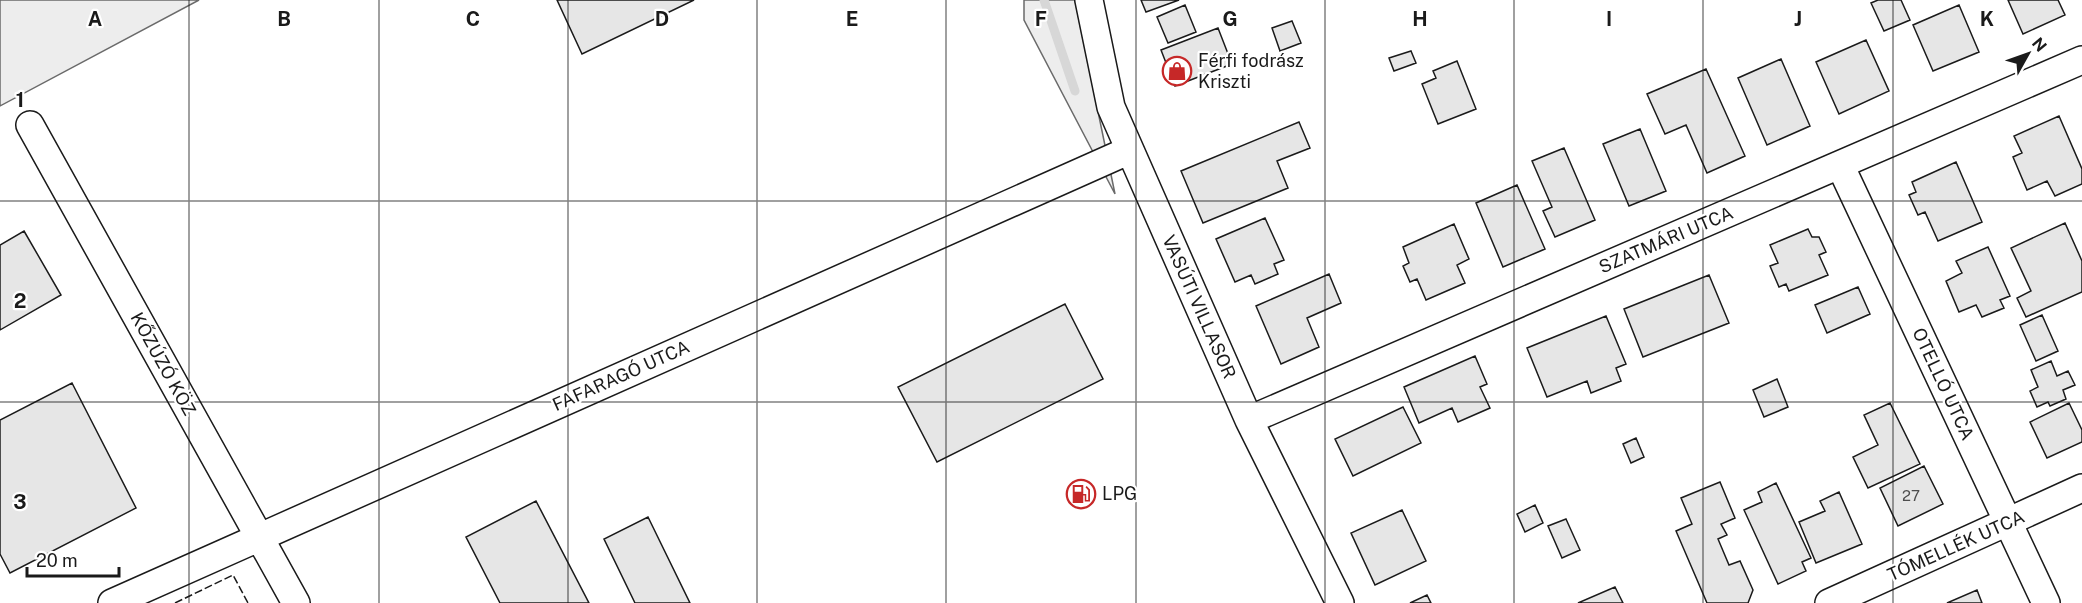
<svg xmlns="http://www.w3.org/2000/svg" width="2082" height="603" font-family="'Public Sans',sans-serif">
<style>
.built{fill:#ededed;stroke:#6a6a6a;stroke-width:1.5}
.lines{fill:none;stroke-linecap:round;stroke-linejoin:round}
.stream{stroke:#d7d7d7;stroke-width:9}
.building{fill:#e6e6e6;stroke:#1a1a1a;stroke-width:1.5}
.street-casing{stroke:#1a1a1a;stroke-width:30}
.street{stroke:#fff;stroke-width:27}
.fence{stroke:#1a1a1a;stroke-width:1.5;stroke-dasharray:8 3;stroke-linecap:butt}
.grid{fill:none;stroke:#1a1a1a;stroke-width:1.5;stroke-opacity:0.55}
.labels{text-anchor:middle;stroke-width:4.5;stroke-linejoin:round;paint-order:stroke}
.number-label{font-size:15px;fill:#4d4d4d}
.poi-label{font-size:18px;fill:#1a1a1a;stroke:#fff;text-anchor:start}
.street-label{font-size:18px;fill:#1a1a1a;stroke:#fff}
.grid-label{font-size:20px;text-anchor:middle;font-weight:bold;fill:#1a1a1a;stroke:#fff;stroke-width:4.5;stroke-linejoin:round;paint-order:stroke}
</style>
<rect width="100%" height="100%" fill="#fff"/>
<path class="built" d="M0 0H199L0 106Z
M1024 0H1075L1115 194 1024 20Z"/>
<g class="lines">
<path class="stream" d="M1044 0 1075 91"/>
</g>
<path class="building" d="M557 0H694L582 54Z
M1141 0H1179L1146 12Z
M1878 0H1901L1910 20 1884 31 1871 3Z
M2008 0H2058L2065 15 2023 34Z
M1185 5 1196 32 1168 43 1157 17Z
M1959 5 1979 52 1933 71 1913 25Z
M1292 21 1301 43 1280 51 1272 28Z
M1218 28 1232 64 1175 86 1161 50Z
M1866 40 1889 91 1839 114 1816 62Z
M1411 51 1416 63 1394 71 1389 58Z
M1781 59 1810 126 1767 145 1738 78Z
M1457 61 1476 109 1438 124 1422 84 1436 78 1433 71Z
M1706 69 1745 156 1707 173 1686 125 1665 134 1647 94Z
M2059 116 2082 169V184L2055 196 2047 181 2027 190 2013 157 2022 153 2014 136Z
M1299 122 1310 148 1277 161 1288 188 1203 223 1181 171Z
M1640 129 1666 191 1629 206 1603 144Z
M1564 148 1595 220 1555 237 1543 211 1552 207 1532 161Z
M1956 162 1982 222 1938 241 1925 212 1918 215 1909 195 1916 192 1912 182Z
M1517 185 1545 249 1503 267 1476 203Z
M1265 218 1284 260 1274 264 1278 274 1255 284 1251 275 1235 282 1216 239Z
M2065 223 2082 261V292L2026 317 2017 298 2031 291 2011 248Z
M1454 224 1469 259 1457 265 1465 283 1426 300 1417 279 1410 282 1403 266 1409 263 1403 247Z
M1808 229 1812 237H1819L1826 252 1819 255 1828 275 1789 291 1786 284 1779 287 1770 266 1778 263 1770 245Z
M24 231 61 295 0 330V245Z
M1988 247 2010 296 2000 300 2004 308 1982 317 1976 305 1959 312 1946 281 1962 273 1956 261Z
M1329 274 1341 303 1307 318 1319 347 1281 364 1256 306Z
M1709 275 1729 323 1643 357 1624 309Z
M1858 287 1870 314 1827 333 1815 305Z
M1065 304 1103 379 937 462 898 387Z
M2042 315 2058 351 2036 361 2020 325Z
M1606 316 1626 364 1616 368 1621 381 1591 393 1587 381 1547 397 1527 348Z
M1475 356 1487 384 1480 387 1490 408 1458 422 1452 408 1419 423 1404 387Z
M2051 361 2057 376 2068 371 2075 385 2063 390 2066 399 2050 406 2048 402 2037 407 2030 391 2038 387 2031 370Z
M1777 379 1788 407 1764 417 1753 390Z
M72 383 136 508 10 573 0 554V420Z
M1890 403 1920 464 1868 488 1853 457 1878 445 1864 415Z
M2069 403 2082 430V442L2047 458 2030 422Z
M1403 407 1421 443 1353 476 1335 439Z
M1636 438 1644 457 1631 463 1623 444Z
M1924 466 1943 504 1898 526 1880 488Z
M1720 482 1735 518 1721 524 1727 535 1718 539 1729 565 1740 561 1753 590 1748 603H1707L1676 531 1692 524 1681 498Z
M1776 483 1811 558 1802 562 1806 571 1778 584 1744 510 1762 502 1758 492Z
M1839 492 1862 544 1816 563 1799 522 1825 511 1820 501Z
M536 501 589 603H500L466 537Z
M1535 505 1543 523 1525 532 1517 514Z
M1402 510 1426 561 1375 585 1351 533Z
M648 517 690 603H635L604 539Z
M1566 519 1580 550 1562 558 1548 526Z
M1615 587 1623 603H1578Z
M1977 590 1982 603H1947Z
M1427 595 1431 603H1410Z"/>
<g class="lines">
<g class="street-casing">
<path id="street" d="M1089 0 1111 107 1249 420 1340 603
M30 125 296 603
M1840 165 2046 603
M1249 420 2082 60
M112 603 1130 150
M1829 603 2082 488"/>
</g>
<use href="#street" class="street"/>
<path class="fence" d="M175 603 233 575 248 603"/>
</g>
<path class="grid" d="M189 0V603M379 0V603M568 0V603M757 0V603M946 0V603M1136 0V603M1325 0V603M1514 0V603M1703 0V603M1893 0V603M0 201H2082M0 402H2082"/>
<defs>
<g id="shop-ring" transform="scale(1.5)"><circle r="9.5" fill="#fff" stroke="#c62828" stroke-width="1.5"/><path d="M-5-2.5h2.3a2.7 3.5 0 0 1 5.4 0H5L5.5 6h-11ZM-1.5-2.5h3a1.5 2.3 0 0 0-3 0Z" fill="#c62828"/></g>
<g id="fuel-ring" transform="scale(1.5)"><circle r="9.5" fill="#fff" stroke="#c62828" stroke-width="1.5"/><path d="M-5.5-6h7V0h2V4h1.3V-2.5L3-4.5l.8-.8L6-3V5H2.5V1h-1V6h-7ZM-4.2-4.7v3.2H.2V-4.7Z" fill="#c62828"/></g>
</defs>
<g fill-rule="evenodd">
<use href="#shop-ring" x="1177" y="71"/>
<use href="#fuel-ring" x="1081" y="494"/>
</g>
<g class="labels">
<g class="number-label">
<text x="1911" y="501">27</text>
</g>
<g class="poi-label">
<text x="1198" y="67">Férfi fodrász<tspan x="1198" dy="21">Kriszti</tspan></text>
<text x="1102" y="500">LPG</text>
</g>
<g class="street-label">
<text transform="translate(1666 240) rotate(-23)" y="6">SZATMÁRI UTCA</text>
<text transform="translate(1199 307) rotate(66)" y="6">VASÚTI VILLASOR</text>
<text transform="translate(163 364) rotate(61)" y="6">KŐZÚZÓ KÖZ</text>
<text transform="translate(621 376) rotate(-24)" y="6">FAFARAGÓ UTCA</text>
<text transform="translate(1943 384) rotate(65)" y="6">OTELLÓ UTCA</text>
<text transform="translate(1956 546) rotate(-24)" y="6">TÓMELLÉK UTCA</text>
</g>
</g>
<g class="grid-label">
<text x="95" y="26">A</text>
<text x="284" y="26">B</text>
<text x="473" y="26">C</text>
<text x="662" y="26">D</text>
<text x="852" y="26">E</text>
<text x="1041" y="26">F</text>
<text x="1230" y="26">G</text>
<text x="1420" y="26">H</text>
<text x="1609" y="26">I</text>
<text x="1798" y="26">J</text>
<text x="1987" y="26">K</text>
<text x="20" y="107">1</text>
<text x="20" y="308">2</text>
<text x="20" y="509">3</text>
</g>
<g transform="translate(2028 54) rotate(50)" stroke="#ffffff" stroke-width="4.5" paint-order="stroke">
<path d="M0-4.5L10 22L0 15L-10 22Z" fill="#1a1a1a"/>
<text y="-9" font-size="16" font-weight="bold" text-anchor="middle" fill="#1a1a1a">N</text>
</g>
<path d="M27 567v9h92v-9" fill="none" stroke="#1a1a1a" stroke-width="3"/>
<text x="36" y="567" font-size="18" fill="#1a1a1a" stroke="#ffffff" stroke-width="4.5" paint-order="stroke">20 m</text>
</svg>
